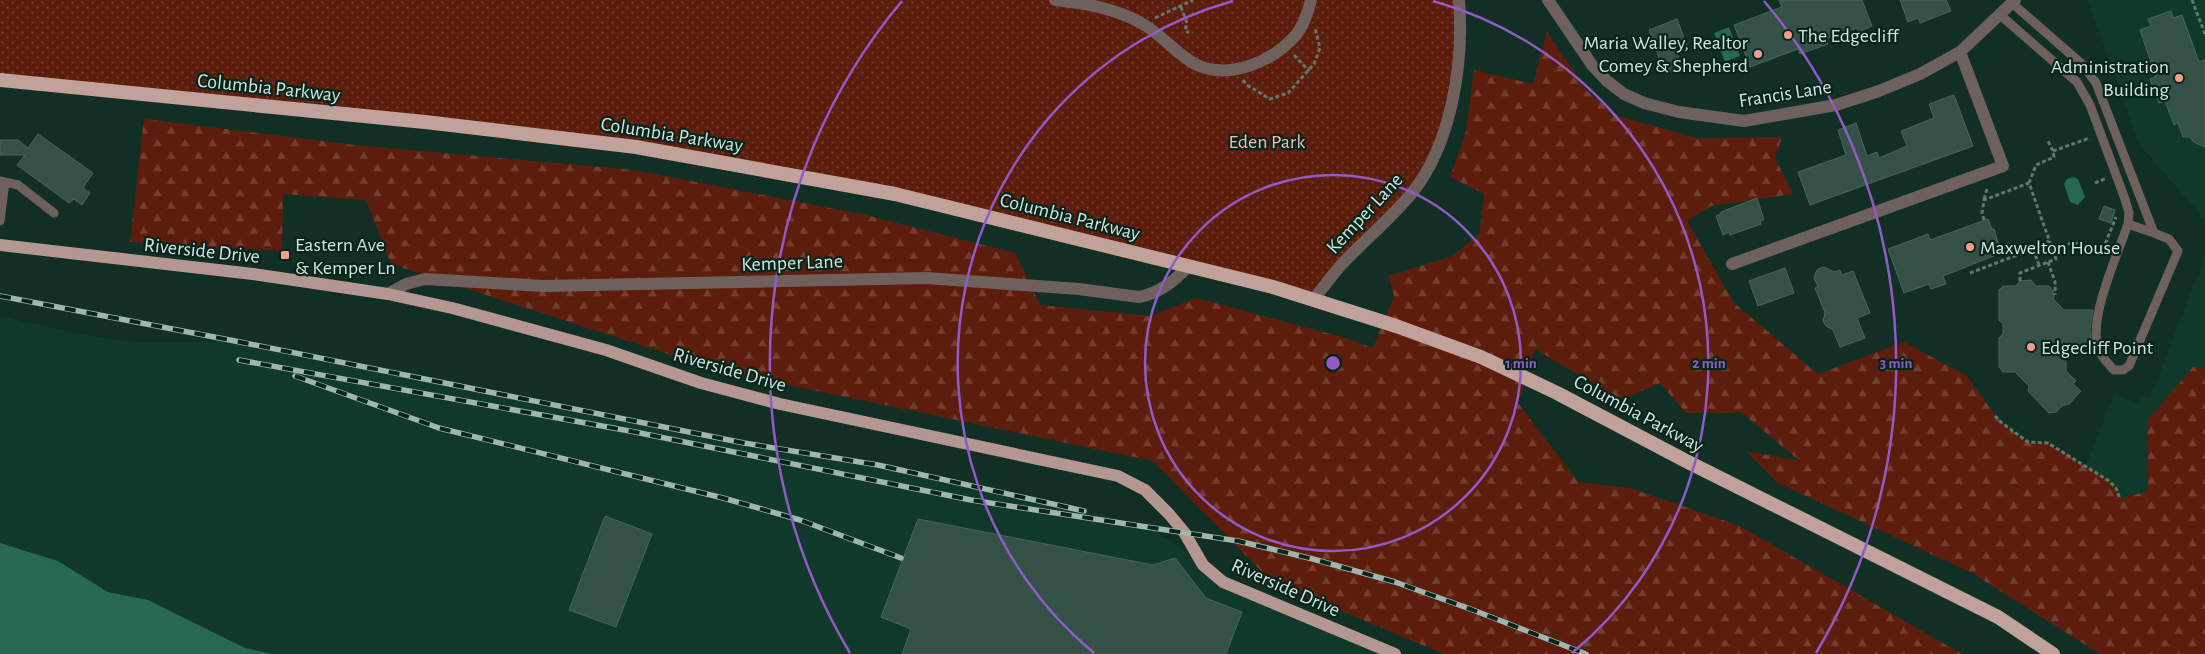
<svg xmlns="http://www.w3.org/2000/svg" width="2205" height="654" font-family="'Alegreya Sans',sans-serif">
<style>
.built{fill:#10382b}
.forest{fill:url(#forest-firs)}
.park{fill:url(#park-dots)}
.water{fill:#276853}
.building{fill:#335146;stroke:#48675b}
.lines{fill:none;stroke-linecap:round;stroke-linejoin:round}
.path{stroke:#5f786f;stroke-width:3;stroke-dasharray:4 2.5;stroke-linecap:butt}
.service{stroke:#6e605d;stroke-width:9}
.minor{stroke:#6e605d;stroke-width:12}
.primary{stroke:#b39790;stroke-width:12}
.trunk{stroke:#c0a29a;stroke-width:14}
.rail-casing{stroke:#a1b5ad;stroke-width:5.5}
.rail{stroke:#07251b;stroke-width:4;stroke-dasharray:11;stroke-linecap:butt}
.ring{fill:none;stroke:#915ac6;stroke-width:2.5}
.poi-dot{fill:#f49e87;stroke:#07251b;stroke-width:2}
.labels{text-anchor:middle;stroke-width:4.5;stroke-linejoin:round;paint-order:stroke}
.poi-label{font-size:20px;fill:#d2e3dc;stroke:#07251b;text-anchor:start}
.street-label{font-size:20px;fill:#d2e3dc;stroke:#07251b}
.park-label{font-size:20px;fill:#efbcae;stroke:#07251b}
.centre{fill:#915ac6;stroke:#07251b;stroke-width:2.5}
.ring-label{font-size:15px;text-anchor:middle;font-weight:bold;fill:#915ac6;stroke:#07251b;stroke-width:4.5;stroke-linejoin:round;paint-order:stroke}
</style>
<defs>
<pattern id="forest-firs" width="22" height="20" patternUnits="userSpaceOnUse" patternTransform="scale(1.25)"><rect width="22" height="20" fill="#5d1d0c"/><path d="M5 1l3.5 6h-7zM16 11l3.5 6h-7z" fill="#733e2f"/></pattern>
<pattern id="park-dots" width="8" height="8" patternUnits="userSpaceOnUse" patternTransform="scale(1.25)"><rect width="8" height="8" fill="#5d1d0c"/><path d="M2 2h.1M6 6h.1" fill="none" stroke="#733e2f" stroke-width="1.8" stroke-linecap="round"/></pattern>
</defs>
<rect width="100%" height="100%" fill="#112f25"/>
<path class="built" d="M2088 0H2205V220L2139 144Z
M2205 256V634L2033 600 2114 394 2138 403 2140 398 2144 396 2150 398Z
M0 316 80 334 141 343 235 341 744 443 878 465 1149 526 1203 565 1223 582 1395 654H273L245 648 148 600 108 592 58 561 0 543Z"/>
<path class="forest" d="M1547 32 1587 91 1617 116 1697 138 1782 137 1775 158 1793 194 1711 206 1687 221 1734 303 1818 374 1904 342 1967 376 1995 415 2002 423 2028 442 2048 443 2109 481 2116 488 2120 499 2148 491 2147 421 2193 367 2205 368V654H2100L1972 573 1778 483 1746 451 1800 461 1742 413H1686L1660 383 1621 400 1535 349 1518 403 1578 482 1630 488 1740 526 1962 654H1444L1272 582 1153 461 717 370 391 264 366 200 283 194 282 251 130 242 144 119 355 145 634 170 866 215 1015 253 1040 305 1150 316 1196 298 1342 337 1373 348 1394 296 1388 276 1452 256 1479 234 1484 194 1450 177 1466 132 1474 70 1533 84Z"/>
<path class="park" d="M0 0H1459L1457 72 1429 163 1313 300 895 194 636 147 0 80Z"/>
<path class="water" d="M1729 27 1740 56 1725 62 1714 33Z
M2073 177 2078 179 2085 197 2078 205 2070 202 2064 184 2067 179Z
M0 543 58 561 108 592 148 600 245 648 273 654H0Z"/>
<path class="building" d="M1779 0H1862L1872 26 1858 32 1857 28 1826 39 1828 44 1800 54 1798 49 1750 67 1734 25 1782 7Z
M1900 0H1946L1951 11 1920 23 1918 18 1908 22Z
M2171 11 2173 18 2182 15 2199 62 2205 60V147L2195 143 2189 137H2183L2178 123 2174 125 2165 101 2159 103 2150 79 2156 77 2140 30 2151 26 2148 19Z
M1677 19 1687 46 1676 50 1682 67 1665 74 1649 30Z
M1954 95 1973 146 1810 205 1798 172 1846 155 1838 130 1856 123 1867 156 1877 152 1879 158 1907 146 1901 131 1934 118 1929 104Z
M38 134 93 173 83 188 90 193 82 205 74 199 69 203 17 165 25 155H0V140H18L28 148Z
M1757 198 1764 220 1760 221 1761 224 1730 235 1729 232 1723 235 1716 216 1721 214V212Z
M2104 206 2115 210 2111 223 2099 219Z
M1988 219 1992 229H1994L2001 253 1943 276 1946 284 1931 289 1929 284 1904 293 1888 249 1928 234 1930 240Z
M1824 267 1834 272 1840 270 1842 275 1853 271 1870 313 1857 318 1865 338 1840 347 1833 330 1826 326 1823 321 1825 313 1815 288 1818 286 1814 278 1816 272 1818 269Z
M1785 268 1794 293 1758 306 1749 281Z
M2031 280 2036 286H2049L2053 291 2054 300 2064 310H2093L2090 330 2091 347H2066V371L2076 381 2073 384 2081 391 2069 404 2063 405 2056 412 2049 413 2028 391 2029 386 2015 372H2003L1999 367V338L2003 334V324L1999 320V290L2003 286H2016L2020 281Z
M605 516 652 534 616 627 569 610Z
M918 519 1153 565 1175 558 1206 598 1242 612 1226 654H902L911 629 881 617Z"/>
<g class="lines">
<path class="path" d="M2192 0 2205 34
M1181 7 1187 23 1185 30 1189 33
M1155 18 1193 0
M1294 55 1309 71
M1243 80 1247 85 1270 99 1288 93 1314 64 1320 48 1315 28
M2053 151 2087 139 2090 140
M2029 183 2036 165 2054 157 2053 151 2048 141
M2095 183 2107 178
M1984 199 1987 189
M1984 220 1982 213 1984 200 2029 183 2053 251
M2048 262 2055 282V295
M2039 265 2033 249 2049 241
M1970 273 2033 249
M2020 281V273L2056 259 2053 251 2073 242 2099 253 2104 247 2116 217
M1995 416 2002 423 2028 442 2048 443 2109 481 2116 488 2120 499"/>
<path class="service" d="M1999 14 2077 82 2090 105 2125 199 2129 213 2128 224C2117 256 2091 312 2097 344 2099 355 2107 362 2114 370H2123L2129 366 2178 251 2169 239 2154 233 2096 83 2083 65 2012 3
M0 181 18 185 54 213
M0 221 5 182
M2128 224 2154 233"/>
<path class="minor" d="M1055 0C1086 3 1120 9 1146 26 1164 37 1178 56 1197 65 1231 80 1273 61 1296 35 1304 25 1308 12 1311 0
M1548 0 1592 65 1607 81 1624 94 1644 103 1679 112 1744 121 1836 105 1879 91 1920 74 1960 52 2015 0
M1732 264 2003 166 1960 52
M388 294 406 284 425 279 544 286 926 278 1079 289 1139 297C1160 293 1175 281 1188 266
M1313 300C1323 288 1332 275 1342 264 1365 240 1390 219 1412 193 1452 143 1464 62 1459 0"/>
<path class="primary" d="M0 245 253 274 388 294 452 308 606 350 701 383 780 404 1118 476 1145 490 1169 514 1184 532 1203 565 1223 582 1395 654"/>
<path class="trunk" d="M0 80 425 122 636 147 895 194 1273 287 1396 326 1481 357 1557 393 1686 461 1998 617 2053 654"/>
<g class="rail-casing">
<path id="rail" d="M0 296 235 341 744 443 878 465 1084 511
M239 360 635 432 971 500 1238 541 1313 559 1395 582 1473 610 1586 654
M295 376 439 428 723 498 800 520 901 558"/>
</g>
<use href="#rail" class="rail"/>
</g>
<g class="ring">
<circle cx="1333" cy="363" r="188"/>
<path d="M1094 653A376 376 0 0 1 1233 1M1433 1A376 376 0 0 1 1572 653"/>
<path d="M850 653A563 563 0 0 1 902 1M1764 1A563 563 0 0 1 1816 653"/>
</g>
<g class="poi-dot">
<circle cx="1788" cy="35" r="5"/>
<circle cx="1758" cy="54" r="5"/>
<circle cx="2179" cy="78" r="5"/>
<circle cx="1970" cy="247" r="5"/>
<rect x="280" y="250" width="10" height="10" rx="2.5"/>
<circle cx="2031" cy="347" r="5"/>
</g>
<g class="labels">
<g class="poi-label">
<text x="1798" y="42">The Edgecliff</text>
<text x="1748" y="49" text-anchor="end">Maria Walley, Realtor<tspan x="1748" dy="23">Comey &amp; Shepherd</tspan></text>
<text x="2169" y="73" text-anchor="end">Administration<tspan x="2169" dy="23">Building</tspan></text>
<text x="295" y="251">Eastern Ave<tspan x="295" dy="23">&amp; Kemper Ln</tspan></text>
<text x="1980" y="254">Maxwelton House</text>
<text x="2041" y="354">Edgecliff Point</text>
</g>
<g class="street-label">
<text transform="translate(269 87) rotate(6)" y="7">Columbia Parkway</text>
<text transform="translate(1785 93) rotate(-9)" y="7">Francis Lane</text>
<text transform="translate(672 134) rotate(9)" y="7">Columbia Parkway</text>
<text transform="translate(1364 213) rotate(-47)" y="7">Kemper Lane</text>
<text transform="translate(1070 216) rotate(14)" y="7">Columbia Parkway</text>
<text transform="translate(202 250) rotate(6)" y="7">Riverside Drive</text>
<text transform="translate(792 262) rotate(-2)" y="7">Kemper Lane</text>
<text transform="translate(730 369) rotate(16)" y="7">Riverside Drive</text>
<text transform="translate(1639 413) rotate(28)" y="7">Columbia Parkway</text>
<text transform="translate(1286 587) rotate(24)" y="7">Riverside Drive</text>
</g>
<g class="park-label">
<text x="1267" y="148">Eden Park</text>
</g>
</g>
<circle cx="1333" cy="363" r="8" class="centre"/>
<g class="ring-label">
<text x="1521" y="368">1 min</text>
<text x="1709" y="368">2 min</text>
<text x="1896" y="368">3 min</text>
</g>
</svg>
